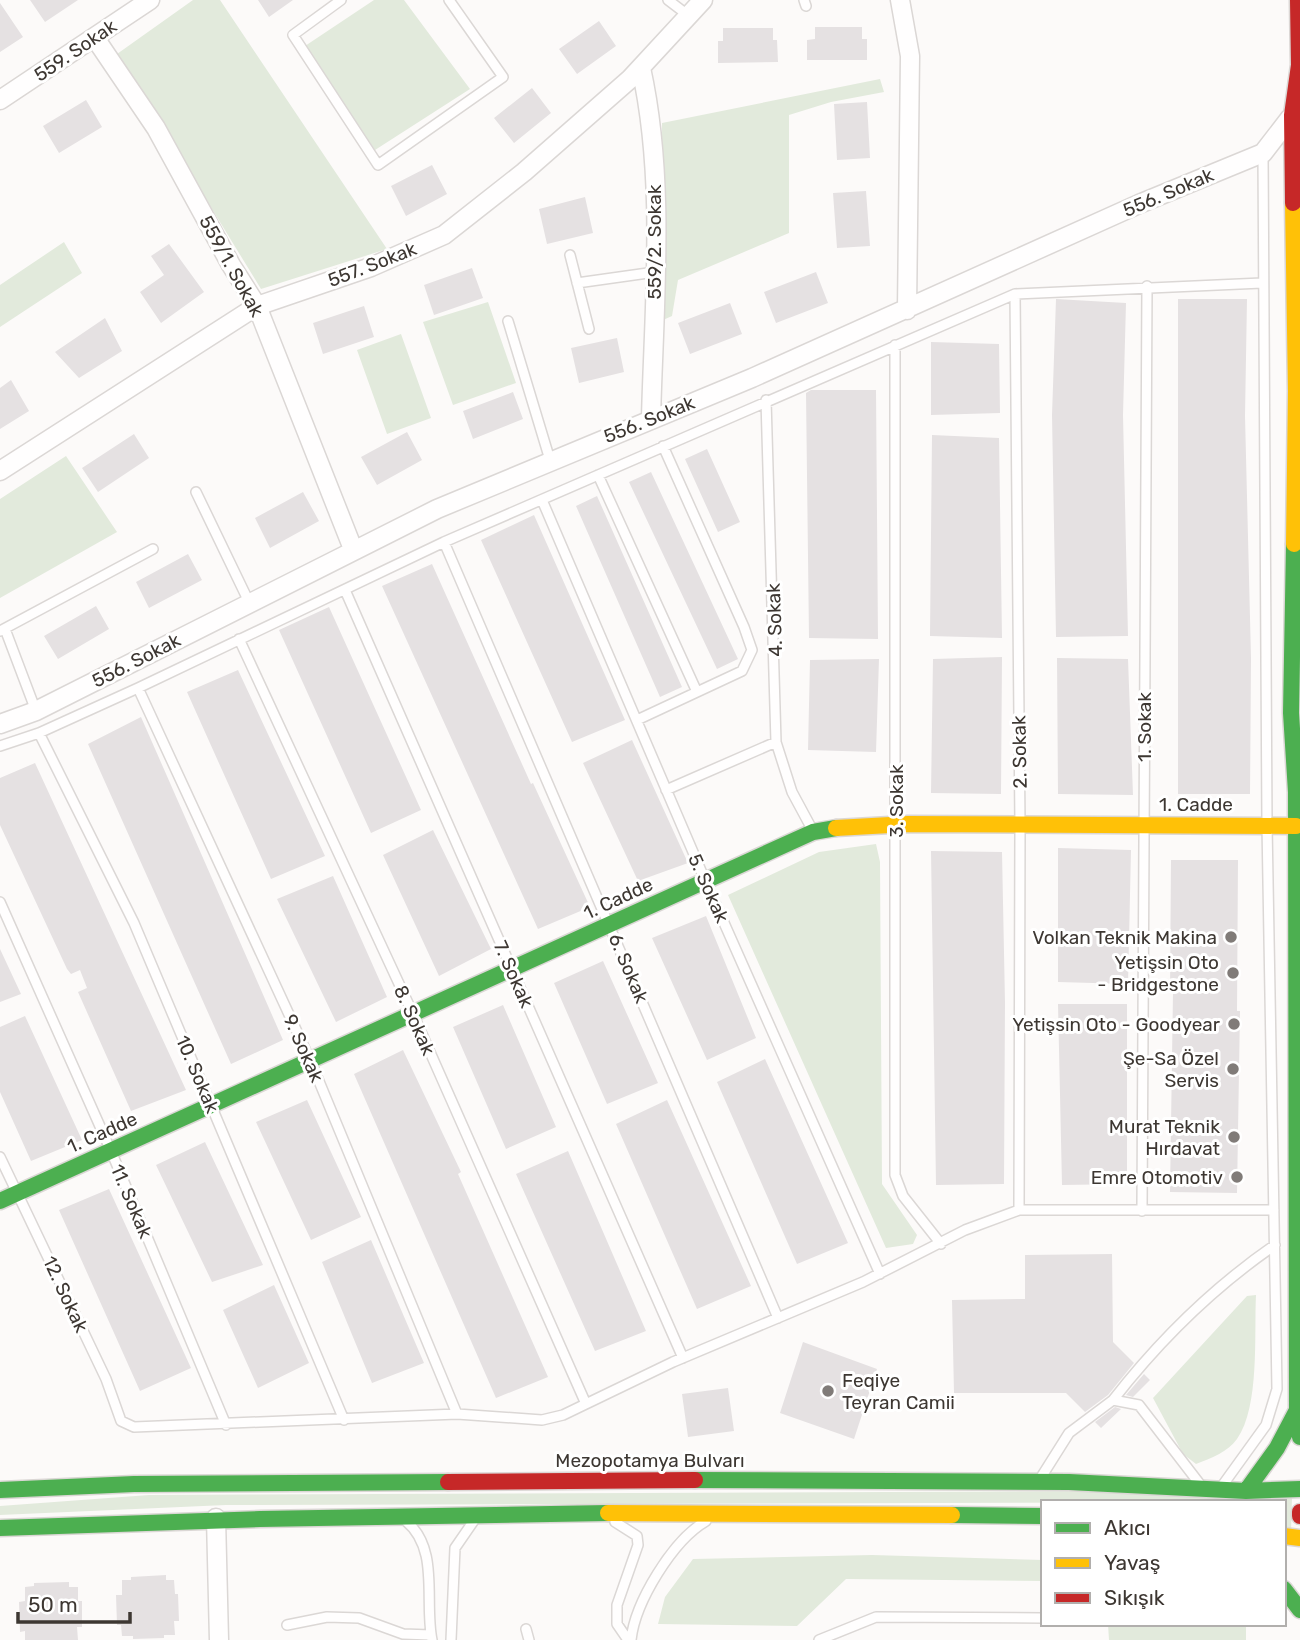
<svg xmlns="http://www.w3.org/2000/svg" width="1300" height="1640" font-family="Rubik,sans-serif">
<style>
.green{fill:#e2eadc}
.building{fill:#e5e1e2}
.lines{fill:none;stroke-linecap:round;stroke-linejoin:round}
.lane-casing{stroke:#dbd7d5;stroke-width:12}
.street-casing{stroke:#dbd7d5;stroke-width:21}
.fast-casing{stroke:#dbd7d5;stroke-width:19}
.slow-casing{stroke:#dbd7d5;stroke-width:19}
.jam-casing{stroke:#dbd7d5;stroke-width:19}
.lane{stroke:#fffefe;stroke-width:9}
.street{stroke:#fffefe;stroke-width:18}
.fast{stroke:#4caf50;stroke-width:16}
.slow{stroke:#ffc107;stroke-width:16}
.jam{stroke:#c62828;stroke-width:16}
.poi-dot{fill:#807b78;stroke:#fff;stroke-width:2.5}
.labels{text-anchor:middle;stroke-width:6;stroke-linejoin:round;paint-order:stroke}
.street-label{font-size:19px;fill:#3d3732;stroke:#fff}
.poi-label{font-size:19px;fill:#3d3732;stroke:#fff;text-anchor:end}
</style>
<rect width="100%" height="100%" fill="#fcfaf9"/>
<path class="green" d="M193 0H220L387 249 261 289 117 54Z
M374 0H404L470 89 375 150 305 46Z
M880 79 884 92 831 102 789 115V233L678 280 672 316 663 320 662 123Z
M64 242 82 273 0 327V285Z
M488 302 516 383 453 405 423 322Z
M401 334 431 418 387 434 357 350Z
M66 456 117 532 0 598V499Z
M876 844 880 862 882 1184 917 1235 913 1244 886 1248 728 895 819 852Z
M1256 1295C1254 1333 1260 1407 1237 1439 1228 1452 1211 1458 1196 1464L1183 1454 1153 1398 1247 1296Z
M1108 1491 1292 1498 1291 1532 1284 1529V1502L226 1505 0 1515V1506L149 1495Z
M872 1555 1043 1560V1581L846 1579 797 1626 658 1624 665 1597 693 1559Z
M1108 1624H1246V1640H1109Z"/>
<path class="building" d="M30 0H78L45 22Z
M258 0H293L269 17Z
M0 3 23 37 0 52Z
M599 21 616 46 577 74 559 49Z
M815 27H862V39H867V60H807V40L815 39Z
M723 28H773V40H777L778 62 718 63V41H723Z
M532 88 551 113 514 143 494 118Z
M86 100 102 127 59 153 43 126Z
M867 102 870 158 837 160 834 104Z
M432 165 447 194 406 216 391 186Z
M866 191 870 246 837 248 833 193Z
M585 197 593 233 547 244 539 209Z
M169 244 204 292 161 323 140 292 164 275 151 256Z
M472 268 483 298 434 315 424 285Z
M816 272 828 303 776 323 764 292Z
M1056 299 1126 303 1123 415 1128 636 1056 637 1052 415Z
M1178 299H1247L1245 416 1251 658 1250 794H1178Z
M730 303 742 334 690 354 678 323Z
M364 306 374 337 323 354 313 323Z
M105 318 122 351 79 378 55 352Z
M617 338 624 372 579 383 571 348Z
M931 342 999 344 1000 413 931 415Z
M11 380 29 411 0 429V388Z
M811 390H876L878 639 809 638 806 393Z
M513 392 523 419 473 439 463 411Z
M407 432 422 460 377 485 361 457Z
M134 434 149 458 98 492 82 468Z
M932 435 999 438 1002 638 930 636Z
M707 449 740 522 718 532 685 459Z
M651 472 738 659 717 669 629 482Z
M303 492 319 521 270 548 255 518Z
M597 496 682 687 660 697 576 506Z
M534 515 625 720 572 742 481 540Z
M188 554 202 580 149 608 136 582Z
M432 564 531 784 533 783 590 907 538 929 382 586Z
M96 606 109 629 58 659 44 636Z
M329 607 421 810 371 833 279 630Z
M1002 657 1001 794 931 793 933 659Z
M1057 658 1128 659 1133 795 1058 794Z
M879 659 876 752 808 750 810 660Z
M238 670 325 856 271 879 187 692Z
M141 717 283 1040 231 1064 88 744Z
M632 740 688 863 638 881 583 763Z
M35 763 186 1090 131 1111 78 992 87 988 80 970 71 974 67 969 0 825V778Z
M433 830 491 949 439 976 383 855Z
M1058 848 1131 850 1128 984 1058 982Z
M931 851 1002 852 1005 1003 1004 1184 936 1185Z
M1171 860H1238L1237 1011H1240L1237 1193 1170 1192 1173 992H1170Z
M333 876 387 997 336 1022 277 899Z
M706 916 756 1038 707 1060 652 938Z
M0 949 21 994 0 1002Z
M603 961 658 1083 607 1104 554 983Z
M1058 1004H1127V1184L1062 1185Z
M503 1005 556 1127 506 1149 453 1027Z
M25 1016 82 1140 31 1161 0 1092V1027Z
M403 1050 461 1172 458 1174 548 1377 496 1398 354 1074Z
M765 1059 848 1243 797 1264 717 1082Z
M307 1100 361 1217 311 1240 256 1122Z
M667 1100 751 1286 697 1309 616 1124Z
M205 1142 263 1265 212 1282 156 1165Z
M568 1151 646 1331 595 1351 516 1174Z
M109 1189 191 1368 140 1391 59 1210Z
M371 1240 424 1363 372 1383 322 1262Z
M1112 1254 1113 1342 1134 1363 1108 1395 1085 1412 1066 1393H954L952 1300 1025 1299V1255Z
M274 1285 309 1363 258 1388 223 1310Z
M803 1342 877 1369 854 1439 780 1413Z
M1144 1374 1150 1380 1133 1397 1126 1395Z
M728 1388 734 1431 688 1437 682 1394Z
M1115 1407 1121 1409 1101 1428 1095 1422Z
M166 1575V1580H174L175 1594H178L179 1621H174L175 1635H164V1638L133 1639V1636H122L121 1625H117L116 1595H122V1580H131V1577Z
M69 1582V1587H78V1601H82V1627H77L78 1640H25V1631L20 1632 19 1602 25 1601V1587L34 1586V1583Z"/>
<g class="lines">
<g class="lane-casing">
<path id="lane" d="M341 0 293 35 378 165 503 77 449 0
M668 0 689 16
M804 0 806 6
M570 255 589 329
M577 283 655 272
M1015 294 1020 825 1019 1210
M508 321 550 460
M895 345V1175L903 1196 941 1244
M766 400 776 742 792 792 813 831
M598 475 697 692
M196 492 249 602
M542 500 705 880 880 1274
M444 542 778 1318
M345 590 683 1358
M5 629 36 711
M0 631 153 549
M239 639 414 1016 586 1404
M138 688 311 1062 457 1414
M637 720 742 671 752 650 744 627 663 446
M39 733 134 923 344 1420
M0 746 39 733 138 688 444 542 1015 294 1262 283
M666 790 776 742
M0 902 111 1151 226 1425
M0 1157 106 1379 121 1421 134 1427 457 1414 542 1420 563 1415 673 1362 863 1282 965 1230 1019 1210H1274
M1142 1211 1147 286
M1113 1400C1159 1341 1214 1287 1275 1245
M1040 1479 1069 1433 1113 1400 1139 1405 1199 1483
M1222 1486 1266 1425 1277 1389 1267 825 1263 153
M406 1521C440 1549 424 1601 432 1640
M615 1522 637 1536 638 1545 617 1605V1624L628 1640
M287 1625 327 1617 359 1618 403 1634 431 1635
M526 1629 529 1640
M451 1640 455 1548 475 1519
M631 1640C635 1602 673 1540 706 1521
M819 1640 876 1617 1043 1618"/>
</g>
<g class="street-casing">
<path id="street" d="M900 0 910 56 907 310
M95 38 156 128 231 265 257 306 353 549
M641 68C666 181 654 303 651 418
M0 100 150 0
M0 471 257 306 371 267 444 235 524 172 630 79 703 0
M0 724 36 711 437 509 752 378 1139 204 1263 153 1290 118
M216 1518 219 1640"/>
</g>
<g class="fast-casing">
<path id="fast" d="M1294 544 1291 713 1296 792 1297 1410 1300 1437
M0 1201 813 832 836 828
M695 1480 1069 1482 1246 1491 1300 1489
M0 1490 134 1484 448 1482
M1246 1491 1277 1448 1297 1410
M952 1515 1043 1516
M0 1528 260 1519 608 1513
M1284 1589 1300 1610"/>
</g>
<g class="slow-casing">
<path id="slow" d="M1293 203 1296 391 1294 544
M836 828 908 824 1296 826
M608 1513 952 1515
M1284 1536 1300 1538"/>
</g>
<g class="jam-casing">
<path id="jam" d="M1293 203 1292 115 1299 65 1298 0
M448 1482 695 1480
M1300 1512V1516"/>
</g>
<use href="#lane" class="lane"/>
<use href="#street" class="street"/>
<use href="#fast" class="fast"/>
<use href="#slow" class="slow"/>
<use href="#jam" class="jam"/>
</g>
<g class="poi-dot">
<circle cx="1231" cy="937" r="7"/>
<circle cx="1233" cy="973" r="7"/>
<circle cx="1234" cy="1024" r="7"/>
<circle cx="1233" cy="1069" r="7"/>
<circle cx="1234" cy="1137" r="7"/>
<circle cx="1237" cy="1177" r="7"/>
<circle cx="828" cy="1391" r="7"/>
</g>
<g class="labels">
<g class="street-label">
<text transform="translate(75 50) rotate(-34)" y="7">559. Sokak</text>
<text transform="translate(1168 192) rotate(-23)" y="7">556. Sokak</text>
<text transform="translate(654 242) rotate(-90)" y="7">559/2. Sokak</text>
<text transform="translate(372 264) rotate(-21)" y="7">557. Sokak</text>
<text transform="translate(232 266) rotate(61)" y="7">559/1. Sokak</text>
<text transform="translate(649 419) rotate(-22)" y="7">556. Sokak</text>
<text transform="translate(774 620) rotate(-92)" y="7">4. Sokak</text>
<text transform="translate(136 660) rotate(-27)" y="7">556. Sokak</text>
<text transform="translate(1144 727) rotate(-90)" y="7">1. Sokak</text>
<text transform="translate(1019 752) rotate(-91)" y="7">2. Sokak</text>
<text transform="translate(896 801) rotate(-90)" y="7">3. Sokak</text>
<text x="1196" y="811">1. Cadde</text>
<text transform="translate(709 888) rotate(66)" y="7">5. Sokak</text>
<text transform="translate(618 898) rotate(-25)" y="7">1. Cadde</text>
<text transform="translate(629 968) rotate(67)" y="7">6. Sokak</text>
<text transform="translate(514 974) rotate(66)" y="7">7. Sokak</text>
<text transform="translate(415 1020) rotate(66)" y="7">8. Sokak</text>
<text transform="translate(304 1048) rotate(66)" y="7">9. Sokak</text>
<text transform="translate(198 1074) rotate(67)" y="7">10. Sokak</text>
<text transform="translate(102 1132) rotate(-24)" y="7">1. Cadde</text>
<text transform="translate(132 1201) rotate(67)" y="7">11. Sokak</text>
<text transform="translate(66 1294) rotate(65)" y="7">12. Sokak</text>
<text x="650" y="1467">Mezopotamya Bulvarı</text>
</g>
<g class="poi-label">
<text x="1217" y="944">Volkan Teknik Makina</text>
<text x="1219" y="969">Yetişsin Oto<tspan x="1219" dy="22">- Bridgestone</tspan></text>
<text x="1220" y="1031">Yetişsin Oto - Goodyear</text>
<text x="1219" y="1065">Şe-Sa Özel<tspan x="1219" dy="22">Servis</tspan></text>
<text x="1220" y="1133">Murat Teknik<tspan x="1220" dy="22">Hırdavat</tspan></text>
<text x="1223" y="1184">Emre Otomotiv</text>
<text x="842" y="1387" text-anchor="start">Feqiye<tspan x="842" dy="22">Teyran Camii</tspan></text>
</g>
</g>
<rect x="1041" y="1500" width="245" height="126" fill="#ffffff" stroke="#b1afad" stroke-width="2"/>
<rect x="1055" y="1523" width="35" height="10" fill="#4caf50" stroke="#b1afad" stroke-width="2"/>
<text x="1104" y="1535" font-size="21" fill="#3d3732">Akıcı</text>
<rect x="1055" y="1558" width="35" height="10" fill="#ffc107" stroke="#b1afad" stroke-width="2"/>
<text x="1104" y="1570" font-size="21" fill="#3d3732">Yavaş</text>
<rect x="1055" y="1593" width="35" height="10" fill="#c62828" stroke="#b1afad" stroke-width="2"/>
<text x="1104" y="1605" font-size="21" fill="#3d3732">Sıkışık</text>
<path d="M18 1612v10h112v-10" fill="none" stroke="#3d3732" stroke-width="3.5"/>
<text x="28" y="1612" font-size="21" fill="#3d3732" stroke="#ffffff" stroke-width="5" paint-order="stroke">50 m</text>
</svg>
